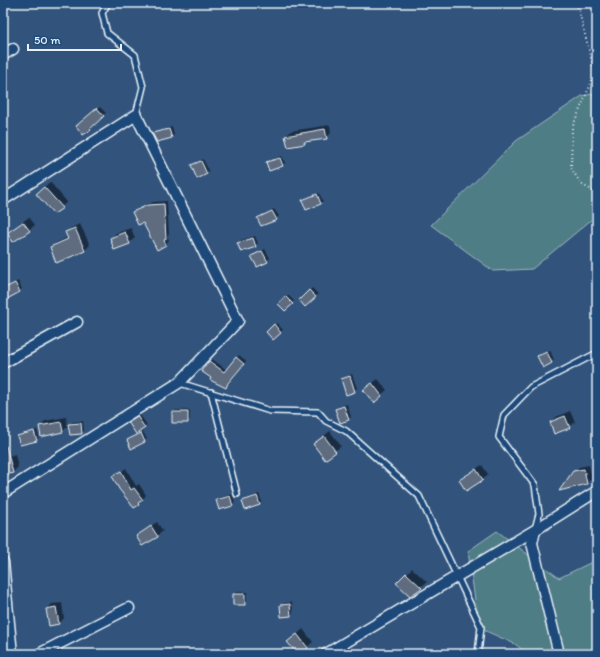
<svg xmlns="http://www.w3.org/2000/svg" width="600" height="657" font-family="Itim,sans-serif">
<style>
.green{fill:#507d86;stroke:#9cb7bf}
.shadow{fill:#0007}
.building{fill:#5f6c7f;stroke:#e8f1f8}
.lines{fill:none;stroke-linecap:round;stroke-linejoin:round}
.service-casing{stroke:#e8f1f8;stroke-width:8}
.minor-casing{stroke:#e8f1f8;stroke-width:13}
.path{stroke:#e8f1f8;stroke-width:2;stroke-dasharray:1 3;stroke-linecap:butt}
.service{stroke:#1f4a7a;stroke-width:5}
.minor{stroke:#1f4a7a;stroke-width:10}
</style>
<rect width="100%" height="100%" fill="#32547c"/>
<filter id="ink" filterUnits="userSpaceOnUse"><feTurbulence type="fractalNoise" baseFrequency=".025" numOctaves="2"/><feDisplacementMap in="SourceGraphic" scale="8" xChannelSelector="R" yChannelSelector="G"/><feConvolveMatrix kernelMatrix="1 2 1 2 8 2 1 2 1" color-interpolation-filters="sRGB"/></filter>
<g filter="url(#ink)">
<path class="green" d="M597 93V215L532 269 493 271 431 225 516 141 582 96Z
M497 531 559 578 592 562 597 556V654H528L515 644 479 628 468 551Z"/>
<path class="shadow" d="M100 107 106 113 92 126 93 127 90 129 80 123Z
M330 125 331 133 326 138 306 141 304 143 286 136 291 131Z
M172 127 174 135 171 137 154 134 156 132Z
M282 156 285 163 282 166 268 163 270 160Z
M203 159 209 171 206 173 192 166Z
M50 182 67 202 54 213 43 188Z
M319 193 323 201 320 203 303 200 306 198Z
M167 201 169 234 167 236 169 240 166 244 157 248 144 222 134 213 137 209 153 202Z
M274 209 279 216 276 219 258 218Z
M29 217 35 225 29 230 8 233Z
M80 224 90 245 85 250 57 262 51 247 56 243 68 237 66 233 71 228Z
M131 228 135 238 129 243 111 239 116 233Z
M255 236 258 243 255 246 239 243 241 240Z
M265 249 270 258 267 261 253 256Z
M18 281 22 289 7 297 3 289Z
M312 288 318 294 305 305 300 300Z
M288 295 294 301 285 310 279 304Z
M277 323 283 330 280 332H267Z
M550 350 554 360 543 367 539 357Z
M239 355 246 361 226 387 202 371 212 359 227 370Z
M352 374 357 388 354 391 342 379 345 377Z
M378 379 387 390 381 395 370 385Z
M347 404 351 417 349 419 336 409 339 407Z
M176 410H190V419L188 422 173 412Z
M570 411 575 422 569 427 551 422 556 417Z
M140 415 147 425 144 427 132 420Z
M66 417 68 426 70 424 63 431 40 426 45 421Z
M83 421 84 431 81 433 70 424 72 422Z
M37 430 39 437 36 440 19 436 21 434Z
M330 431 341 446 335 451 314 444Z
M143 432 147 439 144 441 128 440Z
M15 454 18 467 13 472 3 475V458Z
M482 465 488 474 483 480 466 490 460 480 466 475Z
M589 465 592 478 587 483 561 489 579 467Z
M126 468 136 486 139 484 146 495 139 504 134 507 114 477Z
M232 494 235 502 233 505 220 509 217 500 219 498Z
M259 494 262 502 259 504 243 502 246 499Z
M157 522 163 531 157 536H137L143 531Z
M412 568 427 582 410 595 398 583Z
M236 592H247V602L245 604 234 595Z
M292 602 293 613 290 616 281 605 284 603Z
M62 603 64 618 59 624 47 609 52 604Z
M303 629 313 642 299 654 289 642Z"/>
<path class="building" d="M97 108 104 116 90 129 91 130 83 135 76 126Z
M169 129 172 138 157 142 152 133Z
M325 129 327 139 304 142 305 144 288 147 285 136Z
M280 158 283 166 269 171 266 162Z
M201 161 207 174 197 179 191 165Z
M44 187 63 208 54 214 36 194Z
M317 194 321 204 306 210 302 200Z
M164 204 166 239 164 240 166 245 157 250 143 223 138 225 132 212 148 205Z
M272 211 277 220 261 226 257 218Z
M23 222 30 231 13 242 7 233Z
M75 228 85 251 56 263 50 247 68 239 65 232Z
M125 232 130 244 114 250 110 238Z
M253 238 256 247 241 252 237 243Z
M262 251 268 262 257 267 251 256Z
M15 283 20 292 7 299 3 289Z
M309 290 316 297 305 307 299 300Z
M285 296 293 304 285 311 278 304Z
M274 324 281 333 273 340 266 332Z
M547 352 552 363 543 368 537 356Z
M236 357 244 364 228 383 226 388 210 380 211 378 201 371 209 361 224 372Z
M350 376 355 392 346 395 341 379Z
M372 383 382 396 374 403 363 390Z
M344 406 349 420 340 423 335 409Z
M172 412H188V423H172Z
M137 416 145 428 136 434 128 422Z
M565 416 570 428 554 434 550 422Z
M61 422 63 432 41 437 39 426Z
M81 423 82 434 70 435 68 424Z
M34 431 37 441 20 445 17 436Z
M141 433 145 442 131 449 127 440Z
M324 436 336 452 325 460 313 444Z
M6 446 13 473 3 476V447Z
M476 469 483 480 466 491 459 480Z
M584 469 587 484 559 491 573 471Z
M121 471 131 490 134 488 143 500 138 503 139 505 134 508 119 489 112 476Z
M230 496 233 506 219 510 216 500Z
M257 496 260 505 245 510 242 501Z
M151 526 158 537 142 546 136 536Z
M406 573 422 588 410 596 396 583Z
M233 594H245V605H233Z
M290 604 291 616 281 617 280 605Z
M56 607 59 624 49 626 46 609Z
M297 634 308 648 302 654H298L287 642Z"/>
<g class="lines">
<g class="service-casing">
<path id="service" d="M108 3 102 13 107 33 135 55 143 87 136 115
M180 383 270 411 318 412 326 421 346 431 419 496 481 627 478 654
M211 392 237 494
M535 529 539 514 535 485 499 437 504 415 531 387 597 353"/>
</g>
<g class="minor-casing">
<path id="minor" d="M3 55 13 49
M3 200 136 115 238 321 180 382 3 493
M3 363 77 322
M535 530 532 543 559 654
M3 562 12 654
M39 654 129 608
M326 654 535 530 597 491"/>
</g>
<path class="path" d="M577 3 595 74 572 128 571 168 581 184 597 193"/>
<use href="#service" class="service"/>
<use href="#minor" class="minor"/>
</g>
</g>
<rect width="600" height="657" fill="none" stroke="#1f4a7a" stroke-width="16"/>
<rect x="8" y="8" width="584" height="641" fill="none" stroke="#e8f1f8" stroke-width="1.5" filter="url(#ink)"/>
<path d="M28 44v6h93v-6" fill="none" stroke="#e8f1f8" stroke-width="2"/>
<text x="34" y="44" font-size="12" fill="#e8f1f8" stroke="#1f4a7a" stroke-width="3" paint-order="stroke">50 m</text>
</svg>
